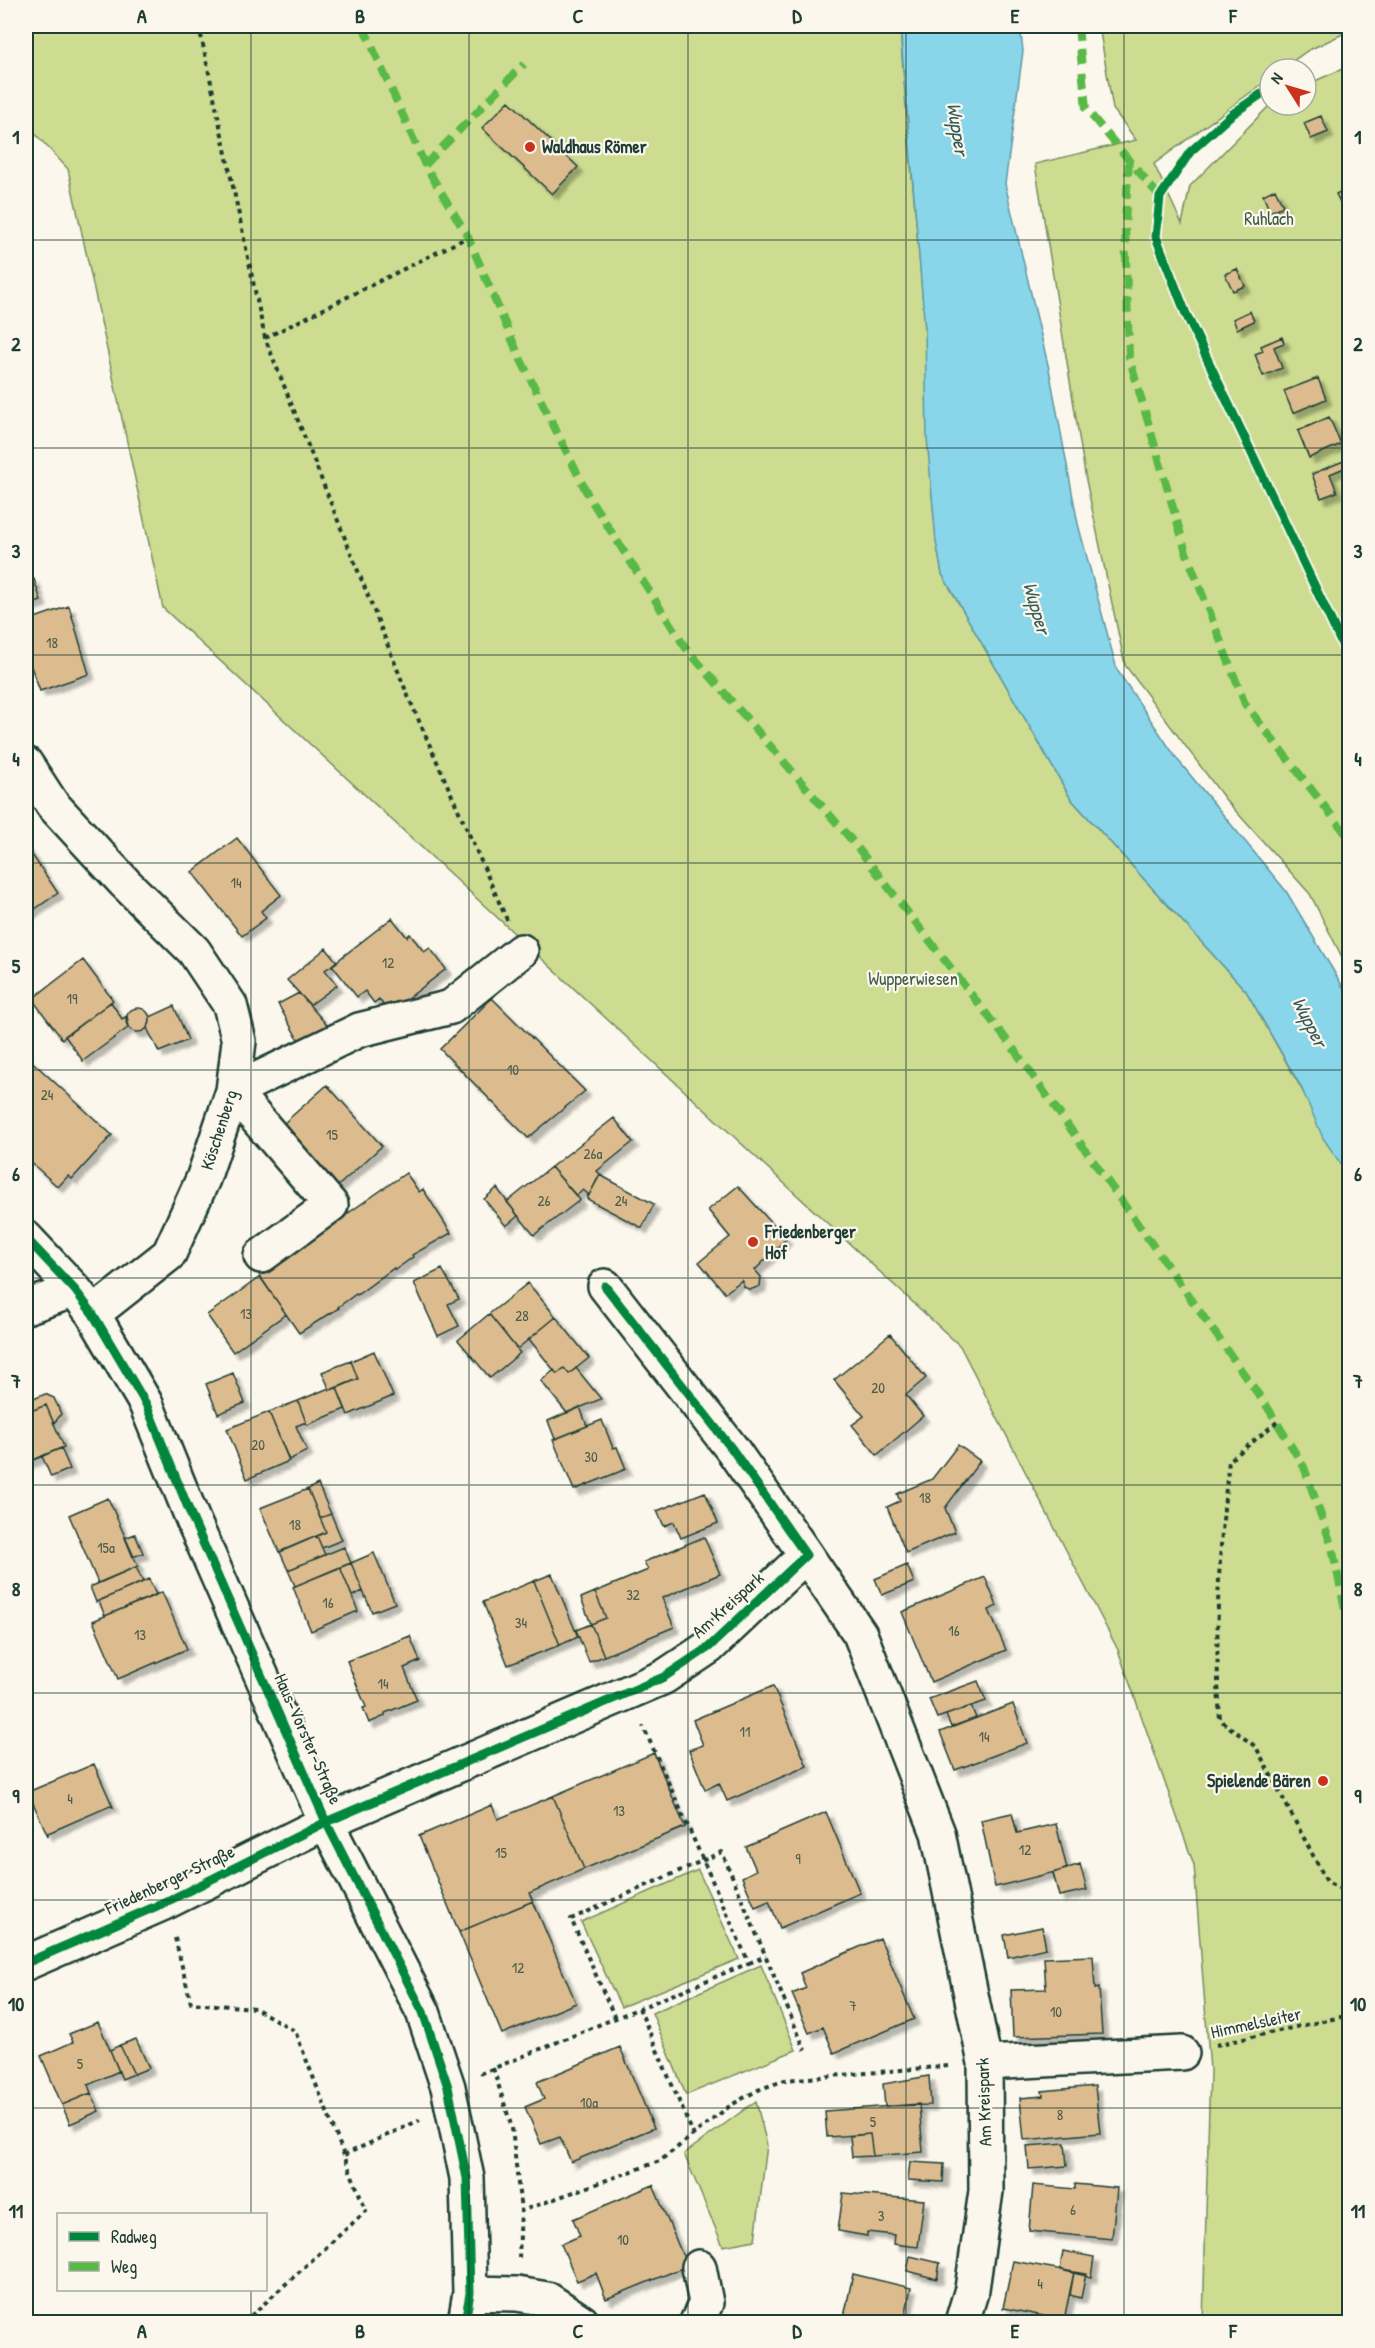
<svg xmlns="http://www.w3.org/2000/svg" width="1375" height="2348" font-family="'Patrick Hand',sans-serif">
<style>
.green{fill:#cddc90;stroke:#768c62;stroke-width:1.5}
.water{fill:#89d5ea;stroke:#5f98a1;stroke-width:1.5}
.building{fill:#dcbc8f;stroke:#1f3d34;stroke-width:1.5;filter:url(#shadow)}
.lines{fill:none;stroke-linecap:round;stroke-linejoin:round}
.minor-casing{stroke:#1f3d34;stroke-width:38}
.path{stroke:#1f3d34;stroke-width:4;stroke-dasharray:4.5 4.5;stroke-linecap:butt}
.minor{stroke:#fbf7ec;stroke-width:33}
.quiet{stroke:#58b947;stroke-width:8;stroke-dasharray:15 8;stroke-linecap:butt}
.cycleway-casing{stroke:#fbf7ec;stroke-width:13}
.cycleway{stroke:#00873e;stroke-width:9}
.grid{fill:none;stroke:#1f3d34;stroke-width:1.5;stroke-opacity:0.55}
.poi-dot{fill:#c8321e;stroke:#fbf7ec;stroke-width:2}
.labels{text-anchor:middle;stroke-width:4.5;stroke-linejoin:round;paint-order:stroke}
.number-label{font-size:15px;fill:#4e5d4b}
.poi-label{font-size:18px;font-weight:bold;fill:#1f3d34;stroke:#fbf7ec;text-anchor:start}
.park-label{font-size:18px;fill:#425d46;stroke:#fbf7ec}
.street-label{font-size:18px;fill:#1f3d34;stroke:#fbf7ec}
.water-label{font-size:20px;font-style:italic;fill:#345b58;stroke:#fbf7ec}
.neatline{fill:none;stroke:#1f3d34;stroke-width:2}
.grid-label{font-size:20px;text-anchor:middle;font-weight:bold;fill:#1f3d34}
</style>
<defs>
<filter id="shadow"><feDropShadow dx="5.5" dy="5.5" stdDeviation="1.5" flood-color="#0004"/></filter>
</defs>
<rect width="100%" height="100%" fill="#fbf7ec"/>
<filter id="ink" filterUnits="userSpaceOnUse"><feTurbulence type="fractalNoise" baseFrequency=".0167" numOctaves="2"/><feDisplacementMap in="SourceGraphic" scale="12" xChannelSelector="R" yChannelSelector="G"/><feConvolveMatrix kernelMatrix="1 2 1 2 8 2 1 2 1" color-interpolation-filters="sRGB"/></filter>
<g filter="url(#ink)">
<path class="green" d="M26 26H900C906 127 918 228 925 329 930 411 927 492 942 574L1071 799 1246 991 1349 1173V2322H1203L1210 2070 1194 1865 1118 1650 960 1346 163 608 68 169 26 124Z
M1099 26H1349V31L1307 51 1282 69H1270V78L1154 164 1182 224 1190 186 1268 107 1306 105V85L1349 66V971L1310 894 1225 799 1125 665 1086 480 1035 164 1136 140 1113 109Z
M698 1870 739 1959 621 2007 581 1922Z
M761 1965 796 2050 686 2095 652 2013Z
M756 2101 767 2145 755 2240 723 2246 684 2154Z"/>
<path class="water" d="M900 26H1020L1023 51 1005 184 1049 369 1078 524 1117 670 1177 759 1286 891 1349 997V1176L1323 1138 1301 1087 1246 991 1071 799 942 574 936 542 927 438 925 330Z"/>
<path class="building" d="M509 101 578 167 552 194 482 128Z
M1321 116 1328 132 1311 139 1304 123Z
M1275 189 1283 206 1270 212 1263 195Z
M1345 189 1350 202 1342 206 1336 194Z
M1237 269 1245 286 1233 291 1225 274Z
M1250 311 1254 321 1237 329 1233 319Z
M1282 337 1284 343 1274 347 1282 368 1263 376 1255 354 1263 351 1261 346Z
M1318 378 1326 399 1293 413 1284 391Z
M1329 417 1341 444 1309 458 1298 431Z
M1346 460 1349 466 1330 474 1337 492 1321 498 1312 474Z
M34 579 41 601 26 606V582Z
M69 606 89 674 40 691 26 653V621Z
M237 838 281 895 261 911 266 918 242 936 192 872Z
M26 846 58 893 28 914 26 911Z
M392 918 407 937 410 934 424 952 430 948 446 969 389 1013 379 999 374 1003 365 991 357 997 332 965Z
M326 948 337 962 325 970 337 985 310 1005 287 980Z
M83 960 113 1000 62 1039 32 999Z
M299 993 333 1032 303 1048 278 1004Z
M492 998 585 1091 528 1138 440 1049Z
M111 1002 122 1019 127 1016 129 1027 83 1061 65 1036Z
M174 1006 188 1040 159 1052 147 1028 150 1017Z
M126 1020a12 12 0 1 1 24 0a12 12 0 1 1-24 0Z
M26 1056 112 1135 72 1179 68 1176 58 1187 26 1158Z
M327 1085 382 1146 338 1186 283 1124Z
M614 1118 633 1142 597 1171 600 1174 587 1199 588 1194 583 1190 576 1196 551 1167Z
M551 1167 580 1200 534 1235 507 1202Z
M406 1173 419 1192 423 1189 451 1233 412 1255 413 1257 395 1270 394 1268 357 1295 356 1294 338 1307 339 1308 299 1333 259 1275Z
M600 1175 654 1204 642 1228 587 1199Z
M738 1186 786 1239 755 1270 761 1277 760 1286 750 1290 744 1287 742 1280 725 1293 699 1262 730 1237 708 1210Z
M497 1188 518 1216 506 1226 484 1199Z
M442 1269 459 1299 448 1304 459 1326 438 1336 414 1283Z
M260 1277 286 1314 233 1352 207 1315Z
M528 1283 556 1317 517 1349 489 1314Z
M489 1314 520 1353 490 1378 458 1340Z
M556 1317 589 1358 569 1374 564 1368 557 1374 529 1339Z
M890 1334 926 1378 906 1395 923 1416 877 1455 852 1425 864 1416 834 1380Z
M374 1351 393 1396 348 1415 337 1388 358 1379 351 1361Z
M351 1361 358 1379 330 1390 322 1372Z
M564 1368 569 1374 576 1368 601 1399 567 1413 541 1381 554 1370 557 1374Z
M233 1373 245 1403 218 1414 206 1384Z
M329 1388 330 1390 337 1388 345 1409 307 1425 298 1401Z
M45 1394 54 1398 61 1414 54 1424 46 1405 31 1411 27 1402Z
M27 1401 31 1411 46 1405 64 1447 26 1463Z
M298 1401 306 1422 296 1426 307 1451 289 1460 269 1412Z
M580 1407 587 1426 555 1439 548 1421Z
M269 1412 289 1461 247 1479 227 1429Z
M602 1420 613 1448 617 1447 626 1469 574 1490 553 1440Z
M958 1445 980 1461 945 1508 955 1532 906 1553 887 1507 900 1501 897 1494 932 1479Z
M61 1448 70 1469 51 1477 42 1456Z
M318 1484 331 1514 320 1518 308 1489Z
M308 1489 326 1532 279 1552 260 1508Z
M705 1492 718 1523 681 1538 674 1522 664 1526 657 1511Z
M108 1498 138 1566 98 1583 69 1515Z
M331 1514 342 1540 322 1548 317 1536 326 1532 320 1518Z
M135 1534 143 1553 133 1557 125 1538Z
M317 1536 325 1555 288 1570 280 1552Z
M704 1537 720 1574 662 1598 674 1627 604 1656 591 1624 606 1618 595 1592 648 1570 644 1562Z
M344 1547 351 1563 295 1586 288 1570Z
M374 1553 395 1603 372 1612 351 1563Z
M351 1563 363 1591 352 1596 340 1567Z
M907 1565 914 1582 882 1595 875 1579Z
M136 1567 143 1582 96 1602 90 1587Z
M340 1567 358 1611 311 1631 293 1587Z
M552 1574 578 1637 560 1645 534 1581Z
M985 1577 997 1606 989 1610 1006 1650 931 1682 902 1612Z
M149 1579 156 1595 105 1616 99 1601Z
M534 1581 560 1645 508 1665 483 1602Z
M162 1592 187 1649 118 1679 93 1621Z
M595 1592 606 1618 591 1624 581 1598Z
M591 1624 604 1656 589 1662 576 1630Z
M410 1636 420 1661 404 1668 417 1700 385 1713V1716L369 1723 363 1708 366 1707 347 1661Z
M978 1681 986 1701 937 1718 929 1699Z
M773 1686 807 1766 727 1801 719 1783 705 1790 689 1750 703 1745 693 1720Z
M1013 1704 1027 1743 955 1770 940 1732Z
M971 1706 976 1718 951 1727 946 1715Z
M654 1753 685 1827 584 1869 553 1796Z
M94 1764 113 1807 110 1806 48 1833V1836L28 1792Z
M553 1796 584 1869 529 1893 533 1901 459 1932 419 1836 492 1805 498 1819Z
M826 1812 860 1893 780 1928 769 1901 755 1907 742 1877 756 1870 746 1847Z
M1012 1813 1017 1833 1056 1824 1067 1869 995 1887 981 1820Z
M1080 1864 1087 1890 1059 1896 1053 1873Z
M533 1901 576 2003 502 2034 459 1932Z
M1042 1927 1046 1948 1008 1957 1004 1935Z
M880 1938 914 2019 834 2053 823 2027 809 2033 792 1994 806 1988 800 1973Z
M1093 1956 1095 1989 1099 1988 1102 2034 1013 2037 1011 1990 1046 1989 1044 1958Z
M98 2022 119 2071 88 2085 91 2093 62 2105 41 2056 73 2042 69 2034Z
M136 2039 149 2068 134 2074 120 2045Z
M120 2045 134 2074 122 2079 110 2050Z
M620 2047 654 2128 571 2162 560 2137 541 2144 525 2107 544 2099 537 2082Z
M929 2076 931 2105 885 2106 883 2084Z
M1095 2086 1100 2133 1024 2140 1020 2098 1043 2096 1042 2091Z
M91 2093 99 2111 70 2124 62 2105Z
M919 2104 923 2152 873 2156 870 2134 827 2137 825 2111Z
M870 2134 873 2156 852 2157 850 2136Z
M1065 2143 1067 2166 1029 2169 1027 2146Z
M910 2162 944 2164 943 2182 908 2180Z
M1075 2184 1117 2188 1112 2239 1029 2231 1033 2185 1075 2189Z
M653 2185 687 2266 606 2299 596 2273 577 2281 561 2244 580 2236 573 2219Z
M843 2193 924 2200 918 2247 893 2244 894 2235 867 2232V2236L838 2231Z
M1063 2251 1094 2257 1091 2277 1060 2270Z
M910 2256 940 2263 937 2279 907 2271Z
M1013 2261 1074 2272 1064 2320 1003 2308Z
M1074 2272 1086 2274 1081 2298 1070 2295Z
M853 2274 911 2288 904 2322H843Z"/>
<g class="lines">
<g class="minor-casing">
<path id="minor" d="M26 764 52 804 125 883 194 951 230 1005 239 1041 233 1091 203 1179 169 1254 93 1314
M26 1238 75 1290 93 1314 146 1404 193 1520 326 1822 423 2012 448 2087 467 2178 470 2293 465 2322
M261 1256 331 1205 233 1091 359 1030 451 1007 521 951
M26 1307 75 1290
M806 1555 860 1634 938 1833 985 2063 986 2191 972 2289 962 2322
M26 1963 166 1902 326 1822 664 1677 709 1647 806 1555 732 1449 605 1286
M985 2063 1182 2053
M470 2293 517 2294 547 2299 582 2322
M697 2322 706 2303 699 2267"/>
</g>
<path class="path" d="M199 26 265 338 408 696 507 920
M265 338 468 237
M1277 1422 1229 1461C1219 1547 1214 1633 1220 1720L1256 1747 1327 1882 1350 1894
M175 1938 191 2003 255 2008 295 2031 366 2211 244 2322
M749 1963 766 1956
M639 2008 694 2136
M615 2018 571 1919 722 1852 805 2050
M1216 2045 1350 2015
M493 2068 512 2128 521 2211
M480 2074 749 1963 643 1726
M344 2155 420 2120
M519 2258 521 2211 660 2161 731 2105 758 2090 785 2080 948 2066"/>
<use href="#minor" class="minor"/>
<path class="quiet" d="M363 26 425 165 468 237 519 356 589 497 685 647 854 843 1016 1052 1268 1408 1304 1467 1332 1547 1350 1633
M1078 26 1086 109 1160 197
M1129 160 1125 223 1129 357 1186 552 1245 704 1350 839
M425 165 524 64"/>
<g class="cycleway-casing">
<path id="cycleway" d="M1270 88 1231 115 1190 152 1160 197 1156 237 1186 314 1350 661
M26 1238 75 1290 93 1314 146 1404 193 1520 326 1822 423 2012 448 2087 467 2178 470 2293 465 2322
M26 1963 166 1902 326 1822 664 1677 709 1647 806 1555 732 1449 605 1286"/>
</g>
<use href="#cycleway" class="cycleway"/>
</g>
</g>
<path class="grid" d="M251 26V2214M469 26V2322M688 26V2322M906 26V2322M1124 26V2322M26 240H1350M26 448H1350M26 655H1350M26 863H1350M26 1070H1350M26 1278H1350M26 1485H1350M26 1693H1350M26 1900H1350M26 2108H1350M251 2290V2322"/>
<g class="poi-dot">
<circle cx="530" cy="147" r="6"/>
<circle cx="753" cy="1242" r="6"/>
<circle cx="1323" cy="1781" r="6"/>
</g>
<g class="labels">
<g class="number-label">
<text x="52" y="648">18</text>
<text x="236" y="888">14</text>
<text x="388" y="968">12</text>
<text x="72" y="1004">19</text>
<text x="513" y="1075">10</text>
<text x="47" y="1100">24</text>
<text x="332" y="1140">15</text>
<text x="593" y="1159">26a</text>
<text x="544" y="1206">26</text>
<text x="621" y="1206">24</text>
<text x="246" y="1319">13</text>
<text x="522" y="1321">28</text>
<text x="878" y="1393">20</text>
<text x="258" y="1450">20</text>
<text x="591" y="1462">30</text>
<text x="925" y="1503">18</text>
<text x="295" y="1530">18</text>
<text x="106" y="1553">15a</text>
<text x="633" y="1600">32</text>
<text x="328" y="1608">16</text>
<text x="521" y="1628">34</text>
<text x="954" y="1636">16</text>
<text x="140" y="1640">13</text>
<text x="383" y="1689">14</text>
<text x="745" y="1737">11</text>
<text x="984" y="1742">14</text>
<text x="70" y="1804">4</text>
<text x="619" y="1816">13</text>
<text x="1025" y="1855">12</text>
<text x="501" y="1858">15</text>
<text x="798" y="1864">9</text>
<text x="518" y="1973">12</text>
<text x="853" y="2011">7</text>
<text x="1056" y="2017">10</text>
<text x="80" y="2069">5</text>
<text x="589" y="2108">10a</text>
<text x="1060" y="2120">8</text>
<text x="873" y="2127">5</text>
<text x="1073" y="2215">6</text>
<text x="881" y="2221">3</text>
<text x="623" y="2245">10</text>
<text x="1040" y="2289">4</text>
</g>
<g class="poi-label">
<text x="542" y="153">Waldhaus Römer</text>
<text x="765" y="1238">Friedenberger<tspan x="765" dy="21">Hof</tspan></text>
<text x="1311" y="1787" text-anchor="end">Spielende Bären</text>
</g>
<g class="park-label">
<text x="1269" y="225">Ruhlach</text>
<text x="913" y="985">Wupperwiesen</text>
</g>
<g class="street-label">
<text transform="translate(219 1130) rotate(-72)" y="6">Köschenberg</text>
<text transform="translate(728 1605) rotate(-42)" y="6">Am Kreispark</text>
<text transform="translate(308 1739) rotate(66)" y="6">Haus-Vorster-Straße</text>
<text transform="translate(170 1880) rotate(-25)" y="6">Friedenberger Straße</text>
<text transform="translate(1256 2023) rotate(-12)" y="6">Himmelsleiter</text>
<text transform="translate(984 2102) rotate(-92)" y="6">Am Kreispark</text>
</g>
<g class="water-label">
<text transform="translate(958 129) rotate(81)" y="7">Wupper</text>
<text transform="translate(1037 608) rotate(74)" y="7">Wupper</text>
<text transform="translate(1310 1022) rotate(63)" y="7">Wupper</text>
</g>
</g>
<rect width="1375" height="2348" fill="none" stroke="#fbf7ec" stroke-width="66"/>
<rect x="57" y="2213" width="210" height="78" fill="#fbf7ec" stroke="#a3ada2" stroke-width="1.5"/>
<rect x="69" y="2232" width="30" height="9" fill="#00873e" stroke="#a3ada2" stroke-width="1.5"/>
<text x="111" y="2243" font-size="18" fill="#1f3d34">Radweg</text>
<rect x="69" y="2262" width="30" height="9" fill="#58b947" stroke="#a3ada2" stroke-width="1.5"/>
<text x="111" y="2273" font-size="18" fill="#1f3d34">Weg</text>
<g transform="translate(1288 87) rotate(307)"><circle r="28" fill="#fbf7ec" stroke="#a3ada2" stroke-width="1.5"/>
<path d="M0-4.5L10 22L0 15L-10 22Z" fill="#c8321e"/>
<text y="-9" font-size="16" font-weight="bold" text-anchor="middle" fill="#1f3d34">N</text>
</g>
<rect x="33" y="33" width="1309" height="2282" class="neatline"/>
<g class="grid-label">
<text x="142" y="23">A</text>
<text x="360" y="23">B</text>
<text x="578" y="23">C</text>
<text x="797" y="23">D</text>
<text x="1015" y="23">E</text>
<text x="1233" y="23">F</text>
<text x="16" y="144">1</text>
<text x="1358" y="144">1</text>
<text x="16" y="351">2</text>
<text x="1358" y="351">2</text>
<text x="16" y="558">3</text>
<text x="1358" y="558">3</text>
<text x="16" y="766">4</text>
<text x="1358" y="766">4</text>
<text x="16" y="973">5</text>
<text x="1358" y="973">5</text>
<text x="16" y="1181">6</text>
<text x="1358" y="1181">6</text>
<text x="16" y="1388">7</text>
<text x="1358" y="1388">7</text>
<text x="16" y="1596">8</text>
<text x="1358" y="1596">8</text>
<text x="16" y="1803">9</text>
<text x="1358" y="1803">9</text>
<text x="16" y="2011">10</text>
<text x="1358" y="2011">10</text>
<text x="16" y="2218">11</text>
<text x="1358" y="2218">11</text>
<text x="142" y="2338">A</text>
<text x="360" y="2338">B</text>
<text x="578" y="2338">C</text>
<text x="797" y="2338">D</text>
<text x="1015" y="2338">E</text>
<text x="1233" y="2338">F</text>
</g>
</svg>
